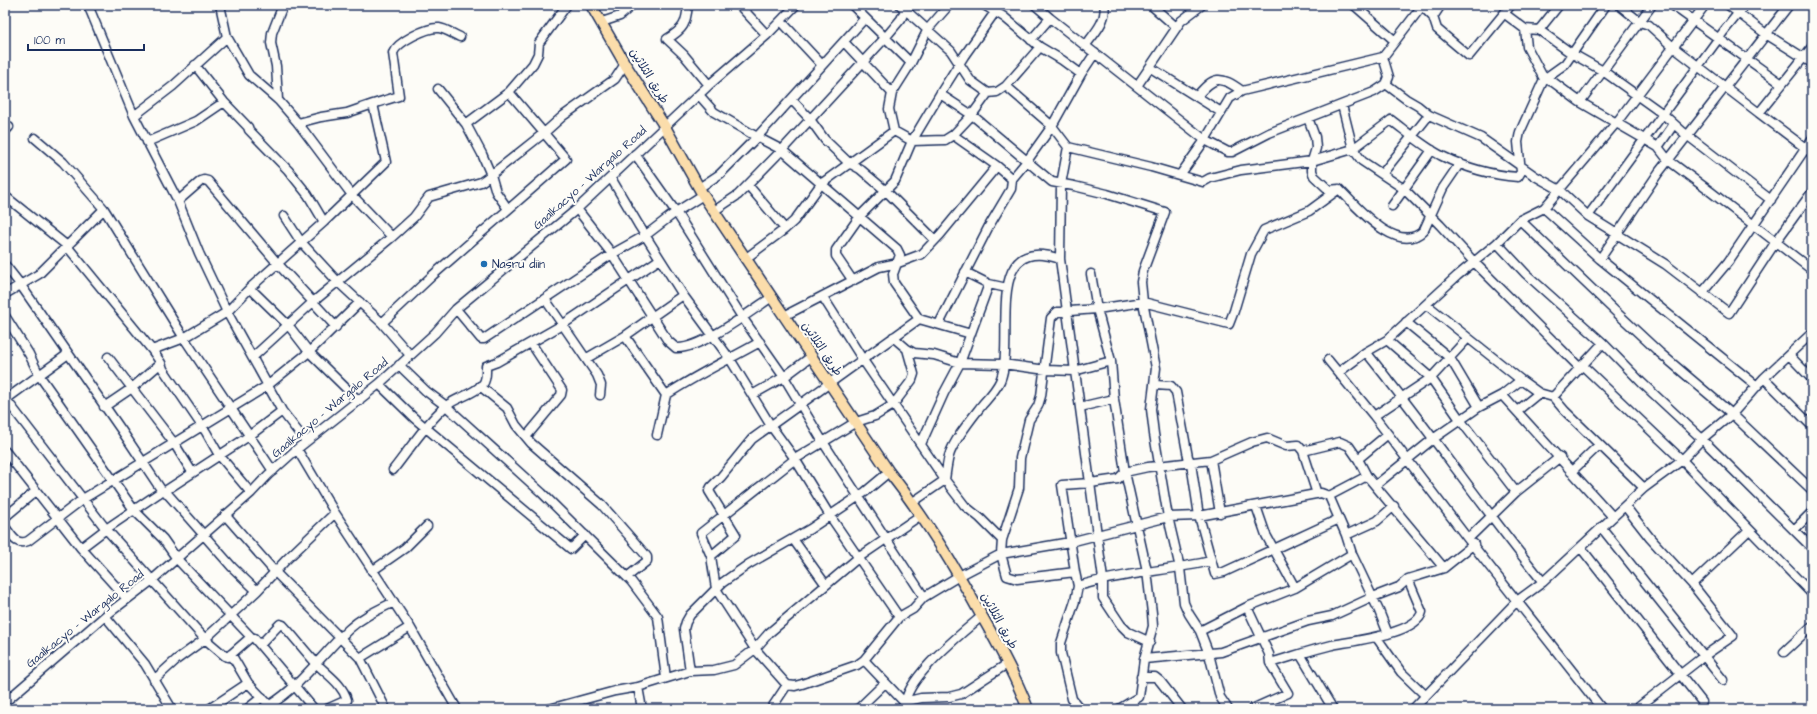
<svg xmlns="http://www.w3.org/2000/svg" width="1817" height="714" font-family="'Architects Daughter','Playpen Sans Arabic',sans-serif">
	<rect width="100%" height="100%" fill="#fdfcf7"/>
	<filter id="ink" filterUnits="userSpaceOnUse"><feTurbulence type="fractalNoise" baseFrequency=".025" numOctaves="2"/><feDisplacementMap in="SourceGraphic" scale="8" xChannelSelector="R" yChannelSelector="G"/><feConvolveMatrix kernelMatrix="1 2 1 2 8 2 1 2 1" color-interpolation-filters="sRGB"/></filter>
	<g filter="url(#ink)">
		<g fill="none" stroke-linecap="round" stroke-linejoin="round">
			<defs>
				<path id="minor" d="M88 5 134 116 178 201 199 253 227 312 282 411 306 442
					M220 5 227 37 249 75 278 100 298 123 352 195 392 237
					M688 5C686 24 684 29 667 39L684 55 709 85
					M739 5 767 35
					M852 5 911 63
					M900 5 951 51 970 80 988 93 997 92 1006 86 1040 47 1062 60 1081 74
					M984 5 1004 17 1040 47
					M1035 5 1050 18 1205 140 1228 152H1232L1269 133 1374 92 1386 84 1389 77 1383 57 1422 6
					M1151 5 1176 27
					M1354 5 1395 41
					M1421 5 1433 17 1437 29 1469 56 1511 5
					M1619 5 1640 22 1649 25 1673 47 1759 113 1812 47
					M1672 5 1782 84
					M1728 5 1766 34 1812 63
					M1505 14 1525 29 1539 30 1571 53 1603 71 1663 114 1683 132 1771 200
					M1433 17 1441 5
					M781 21 822 65
					M602 22 620 16 632 5
					M1525 29 1527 47 1544 79 1553 82 1580 102 1658 147 1668 160 1711 192 1812 270
					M1539 30 1559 5
					M1031 40 1050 18
					M844 42 892 93
					M1085 46C1093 35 1108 20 1104 5
					M195 65 224 102 248 127 249 130 288 170 308 195 324 222
					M1151 68 1221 112
					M1386 84 1406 99 1418 106 1429 115 1481 138 1535 176 1560 190 1588 216 1665 264 1729 313 1775 243 1812 192
					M1006 86 1052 126 1068 147 1151 167 1203 182 1210 178 1241 170 1312 161 1353 149 1391 120C1407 132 1424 147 1442 156 1466 168 1491 175 1518 177L1521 172 1518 142 1520 132 1544 79 1565 64 1606 5
					M1137 86 1181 21 1202 5
					M438 89 466 124 482 154 491 175 544 133 563 116 615 79 625 64
					M940 94 972 115 1052 182 1074 186 1107 194 1165 212 1143 271 1141 282 1143 302 1156 368 1151 409 1154 434 1168 517 1180 568 1184 603 1189 614 1200 631 1209 654 1220 697 1228 709
					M699 95 714 112 757 137 782 150 897 249 900 255 893 274 894 283 919 319 752 439 721 477 711 487 709 491 736 535 711 556
					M1197 96C1214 76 1220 75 1242 91L1383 57
					M278 100 276 66 271 43 272 33 283 5
					M792 100 809 118 825 140 849 163 860 169 886 191 935 240
					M1580 102 1652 5
					M1342 105 1353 149 1362 161 1404 189 1440 225 1474 262 1580 368
					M1759 113 1812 153
					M134 116 173 86 227 37
					M1308 118 1315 137 1316 148 1312 161V171L1314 176 1329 190 1339 189C1356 206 1398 257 1424 230L1443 188 1460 163
					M298 123 321 117 347 113 373 104
					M466 124 509 92 533 64 538 54 539 43 567 5
					M5 131 9 127
					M894 131 912 141 945 140 953 135 972 115 988 93
					M953 135 997 166 1012 179
					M35 138 63 162 104 209 184 338 273 471
					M147 142 196 121 224 102
					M1068 147 1061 184 1060 259 1090 483 1062 485 1075 572
					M1658 147 1674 124
					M635 154 676 212 742 317 784 377 823 442 924 597
					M1382 174 1429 115
					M1180 175 1205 140 1230 98 1242 91
					M611 178 638 224 683 295 730 359 771 426 795 459 830 516 899 617
					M748 185 785 229
					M699 188 720 174 757 137 865 18
					M5 196 66 245 152 350 184 338 227 312 250 288 324 222 386 162 373 104 399 96 393 53C397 42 427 27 439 28 446 29 453 34 460 37
					M178 201 201 181 204 180 208 181 278 264 336 327
					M1392 206 1432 150
					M1544 208 1600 259 1757 386
					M577 209 612 254 668 341 676 348C700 350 751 311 772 297
					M714 211 738 195 782 150 885 38 901 19 905 10 911 5
					M284 216 301 242 338 282 382 323 410 355
					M1588 216 1724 31 1745 5
					M1520 220 1616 312 1660 353 1732 414 1812 490
					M1497 243 1526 274 1603 343 1642 383 1702 439 1812 548
					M745 259 785 229 794 221 821 184 894 131 889 109 892 93 911 63 928 29 949 5
					M1600 259 1659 172 1789 5
					M5 265 20 284 122 431 162 491H165L232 567 257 591
					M965 272 989 284 1007 288
					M1091 274 1097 309 1111 361 1114 399 1125 472 1147 571 1152 613 1153 626 1144 659 1139 697 1119 709
					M853 281 836 256V250L860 216 895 181 912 141 940 94 964 56 1000 5
					M250 288 289 326 309 352 359 401
					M1702 293 1728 262 1812 139
					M5 294 39 274 104 209
					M823 297 863 360 945 480 965 506 980 518 1002 540
					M545 299 597 375 601 385 600 395
					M1427 305 1521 380 1539 393 1553 397 1565 411 1644 488
					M456 309 481 339H484L612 254 646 235 676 212 703 195
					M5 316 29 354 39 375 134 510 163 539 177 559 251 637 254 638 314 709
					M784 316 879 267 898 263 922 254 940 235 997 166
					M919 319 971 334
					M1406 322 1450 358 1479 407
					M382 323 433 275 566 159 509 92
					M939 324 989 226 1011 189 1012 179 1027 161 1052 126 1081 74 1095 53
					M625 336 666 395
					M1387 340 1431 378 1461 421 1516 492
					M907 349 914 353 934 355 960 363 1003 364 1046 370 1074 371 1111 361
					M1366 352C1427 427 1482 507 1543 582
					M1789 355 1812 379
					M108 357 174 443 192 472
					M253 357 313 302 392 237 414 217 429 197 481 182 491 175 496 192 508 209
					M587 358 625 336 683 295
					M1328 360 1374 416 1468 539 1602 709
					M161 363 163 369 206 432 219 455 251 493
					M399 365 426 391 446 406 542 493 631 581 658 617 666 678
					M1582 365 1682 460 1812 594
					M1339 372 1366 352 1387 340 1457 276 1497 243 1520 220 1544 208 1617 122 1705 5
					M1764 378 1812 426
					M379 384 414 418 571 549 585 535
					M1155 385 1171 386 1176 392 1188 457 1191 463 1199 516 1215 574 1224 572 1339 519
					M480 386 507 408 516 425 531 443 602 505 644 553 647 557V561L627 577
					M752 395 784 377 812 356
					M1502 395 1613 517
					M1553 397 1603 343
					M5 398 106 529 81 548
					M5 400 68 354
					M104 407 132 388 161 363 152 350
					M1080 407 1114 399
					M1517 411 1539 393
					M1374 416 1431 378 1468 338
					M657 435 666 395C696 375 728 360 760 342
					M526 437 561 395 562 390 531 343
					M921 444 944 393 960 363 989 284
					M297 449 335 513 410 627 457 709
					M5 451 81 548 127 599
					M1303 451 1317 494
					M1358 459 1367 476 1444 568
					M1211 460 1220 513
					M393 470C409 450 426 423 446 406 457 397 473 395 483 384 487 379 486 372 486 366L497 362 562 325 660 259
					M1571 472 1599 445
					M1376 485 1433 439 1479 407 1502 395 1521 380
					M162 491 106 529 205 639 225 656 228 657 251 637
					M165 491 249 436 282 411
					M1329 496 1367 476
					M913 502 945 480C946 472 947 464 949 456 953 441 972 418 982 405 988 398 996 390 1000 381 1017 343 980 232 1060 259
					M1256 506 1266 535 1295 588
					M1625 506 1650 538 1692 584 1733 636 1704 656 1636 709
					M225 515 275 572 360 658 386 709
					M5 517 36 491
					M5 527C12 536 16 546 28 541L83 499 267 386 309 352 360 302
					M1601 527 1723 680
					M1794 530 1812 512
					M1346 535 1377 521 1394 506
					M793 539 826 585
					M1468 539 1516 492 1560 457
					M1581 548 1702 702
					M1211 561C1167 571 1122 573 1078 586L1075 572 1017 579 1007 576 1001 554 1002 540 1019 488 1020 458 1029 420 1038 406 1041 396 1051 318 1057 312 1097 309 1143 302 1229 324 1234 311 1251 254 1264 230 1309 211 1339 189
					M372 571 405 548 427 526
					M1692 584 1749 530
					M1078 586 1075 601 1061 643V653L1072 699 1080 709
					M1247 607 1269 654 1270 663 1288 693 1252 709
					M105 616 145 664 172 709
					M1200 631 1247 607 1295 588 1352 554
					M1377 638 1401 672 1425 695
					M1150 642 1128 632 1121 625 1103 598V579L1090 483 1118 479 1125 472 1148 467 1211 460 1252 442 1267 438 1286 446 1298 445 1303 451 1340 442 1349 446 1358 459 1388 434
					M260 645 280 624 283 625C294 637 304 650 315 662 327 675 342 683 347 700L327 709
					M1784 652 1812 626
					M231 654 248 683 273 709
					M1300 654 1333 709
					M360 658 410 627
					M1144 659 1221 652 1308 621 1332 616 1373 597 1399 587 1408 579 1444 568 1474 544
					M864 660 904 702 921 698 949 697 961 694 1007 664
					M1270 663C1291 657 1311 650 1332 645 1352 641 1417 634 1422 612L1408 579
					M690 671 684 629 686 622 690 615 722 583 749 564 810 529 865 492 889 472
					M1141 677H1155L1160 681 1182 709
					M154 680 176 660 205 639 257 591 286 560 335 513
					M787 685 755 649 716 589 711 556 701 533 795 459 856 422 875 416 893 405 912 380 914 374 907 349 893 337
					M638 687 642 709
					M5 702 105 616 151 581 251 493 268 475 297 449 379 384 435 333 456 309 577 209 709 85 767 35 796 5
					M270 705C302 685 322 654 349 629 362 617 378 610 394 602
					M209 709 248 683
					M247 709 262 697
					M549 709 615 691 638 687 690 671 714 670 734 665 755 649 769 633 858 558 921 515
					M771 709 787 685 795 686 802 684 857 665 864 660 899 617 913 609 924 597 959 576 1001 554 1070 542 1168 517 1199 516 1321 493 1329 496 1346 535 1352 554 1379 611 1388 634
					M858 709 885 683
					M905 709C901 681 962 633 982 616
					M1413 709 1517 601 1543 582 1644 488 1682 460 1702 439 1732 414 1764 378 1812 333"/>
				<path id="major" d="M591 5 625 64 665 127 703 195 889 472C924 516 953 564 980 613 998 644 1015 675 1028 709"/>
			</defs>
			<!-- minor casing -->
			<use href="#minor" stroke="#1b2f5e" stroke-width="11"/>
			<!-- major casing -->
			<use href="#major" stroke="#1b2f5e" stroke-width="13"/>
			<!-- minor -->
			<use href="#minor" stroke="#fdfcf7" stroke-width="8"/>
			<!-- major -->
			<use href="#major" stroke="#fbddab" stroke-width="10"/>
		</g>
	</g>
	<!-- markers -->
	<circle fill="#1f6fb2" stroke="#fdfcf7" stroke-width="1.5" cx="484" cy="264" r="4"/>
	<g text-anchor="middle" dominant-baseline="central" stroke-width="4" stroke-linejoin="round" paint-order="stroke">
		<!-- street labels -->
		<g font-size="12" fill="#1b2f5e" stroke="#fdfcf7">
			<text transform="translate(649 76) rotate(58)">طريق الثلاثين</text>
			<text transform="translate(590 178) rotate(-42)">Gaalkacyo - Wargalo Road</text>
			<text transform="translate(822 349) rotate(56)">طريق الثلاثين</text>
			<text transform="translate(330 408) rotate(-40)">Gaalkacyo - Wargalo Road</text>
			<text transform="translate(85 619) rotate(-39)">Gaalkacyo - Wargalo Road</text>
			<text transform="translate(999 621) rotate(61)">طريق الثلاثين</text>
		</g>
		<!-- poi labels -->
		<g font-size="12" fill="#1b2f5e" stroke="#fdfcf7" text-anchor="start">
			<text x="492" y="264">Nasru diin</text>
		</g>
	</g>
	<!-- margin -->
	<rect width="1817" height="714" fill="none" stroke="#fdfcf7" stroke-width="20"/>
	<rect x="10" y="10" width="1797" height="694" fill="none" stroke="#1b2f5e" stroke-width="1.5" filter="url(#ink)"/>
	<!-- scale -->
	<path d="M28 44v6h116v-6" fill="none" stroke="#1b2f5e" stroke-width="2"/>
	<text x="34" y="44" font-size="12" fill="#1b2f5e" stroke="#fdfcf7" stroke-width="3" paint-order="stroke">100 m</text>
</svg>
